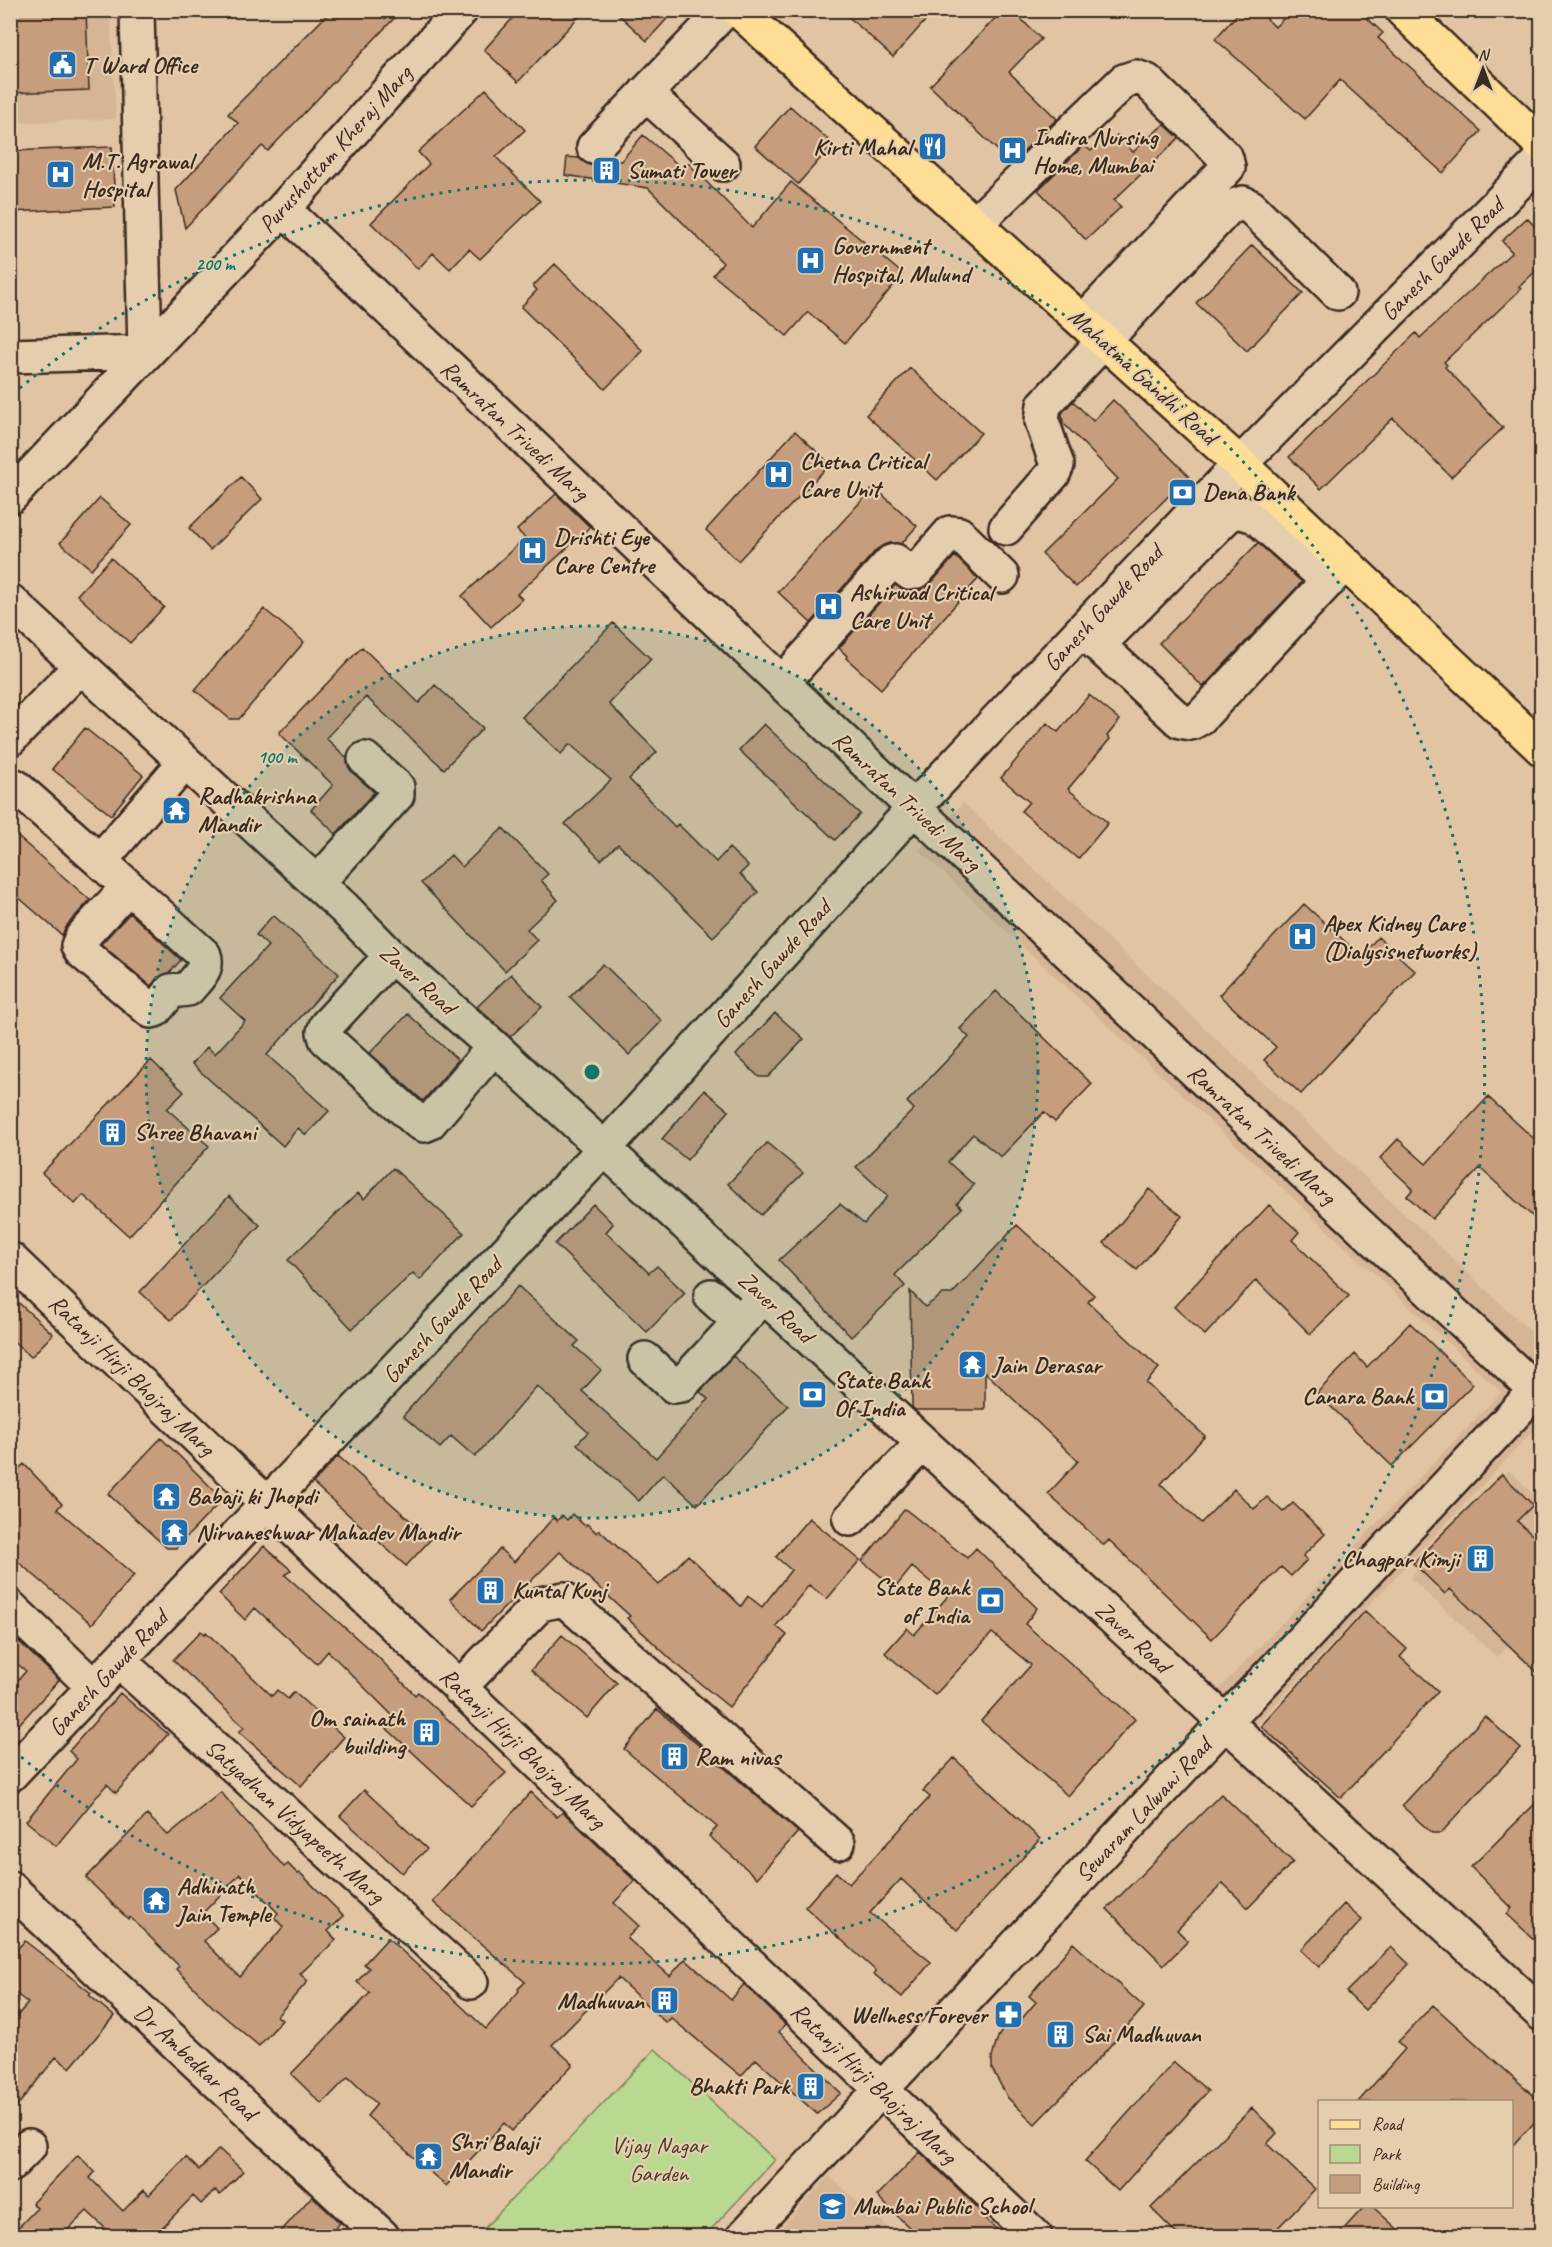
<svg xmlns="http://www.w3.org/2000/svg" width="1552" height="2247" font-family="Caveat,sans-serif">
	<rect width="100%" height="100%" fill="#e1c4a3"/>
	<filter id="ink" filterUnits="userSpaceOnUse"><feTurbulence type="fractalNoise" baseFrequency=".0167" numOctaves="2"/><feDisplacementMap in="SourceGraphic" scale="12" xChannelSelector="R" yChannelSelector="G"/><feConvolveMatrix kernelMatrix="1 2 1 2 8 2 1 2 1" color-interpolation-filters="sRGB"/></filter>
	<g filter="url(#ink)">
		<!-- built -->
		<path fill="#d6b596" d="M10 11H110L116 119 11 123Z
			M963 803 1541 1341V1429L1538 1426 1244 1737 1207 1702 1501 1392 919 850Z
			M1509 1470 1541 1502V1614L1497 1657 1410 1578Z
			M829 2176 898 2236H774Z"/>
		<!-- green -->
		<path fill="#b9d890" stroke="#7a8157" stroke-width="1.5" d="M655 2049 775 2160 705 2236H477Z"/>
		<!-- building -->
		<path fill="#c69d7d" stroke="#3b2a1e" stroke-width="1.5" fill-rule="evenodd" d="M10 10H86L89 90 10 93Z
			M332 10H402L268 151 262 146 185 228 176 190 238 123 228 114Z
			M520 10H585L518 82 484 50Z
			M614 10H675L647 41Z
			M841 10H935L893 57Z
			M1003 10H1012L1041 39 1009 72 1057 119 1011 163 930 86Z
			M1241 10H1258L1275 27 1292 10H1358L1383 33 1378 38 1481 131 1443 173 1340 80 1305 119 1215 39Z
			M486 89 525 130 496 157 540 201 480 259 469 249 450 269 433 253 418 269 371 223 429 164 418 152Z
			M790 106 833 144 798 184 755 146Z
			M1164 124 1179 138 1114 200 1121 207 1086 240 1038 190 1084 145 1091 151 1099 143 1104 147 1117 135 1133 152Z
			M643 135 683 169 688 163 752 228 791 182 903 274 845 343 808 312 787 336 713 275 723 263 648 188 565 175 567 157 579 158 590 165H600L607 160 621 161Z
			M112 147 115 207 10 212V151Z
			M1527 218 1542 234V265L1519 287 1521 289 1444 362 1447 365 1445 367 1503 428 1451 477 1393 418 1321 489 1289 457 1416 333 1420 338 1512 252 1502 241Z
			M1252 245 1303 293 1247 351 1196 303Z
			M555 264 643 351 605 389 521 307 537 290 533 286Z
			M910 368 981 433 937 480 866 415Z
			M1113 400 1189 476 1076 587 1042 554 1118 479 1063 423 1062 413 1073 401 1093 421Z
			M795 431 830 464 738 561 706 530Z
			M241 477 262 499 210 550 189 528Z
			M874 487 917 526 901 544 890 543 877 549 811 623 778 592Z
			M556 494 590 527 517 594 522 599 491 627 462 596 525 538 517 530Z
			M100 498 131 525 91 569 60 543Z
			M1258 543 1302 582 1203 687 1159 643Z
			M955 556 978 579 881 689 846 658 847 656 839 648 895 585 907 591 925 590Z
			M111 558 164 607 130 643 77 595Z
			M264 609 304 642 239 719H230L195 690Z
			M613 623 651 659 609 704 657 752 629 779 675 827 678 824 716 862 729 848 748 866 740 874 758 892 713 937 618 844 601 860 565 824 611 780 570 744 561 754 522 717Z
			M362 647 419 703 435 685 483 728 444 769 366 697 326 738 347 758 353 773 374 792 336 834 311 810 333 785 279 733Z
			M1089 695 1120 720 1107 736 1110 739 1068 789 1108 823 1078 859 1021 811 1029 802 1001 778 1047 723 1058 732Z
			M764 724 860 814 835 840 739 750Z
			M85 728 143 775 111 815 52 769Z
			M503 828 548 874 541 880 558 900 527 929 537 940 505 971 421 883 451 855 462 867Z
			M10 830 90 900 68 924 62 935 10 890Z
			M1304 904 1361 956 1378 937 1415 971 1301 1094 1264 1060 1276 1047 1219 995Z
			M130 913 181 960 170 972 157 978 151 986 101 944Z
			M273 915 339 974 267 1055 329 1111 306 1135 298 1128 283 1146 192 1064 207 1047 215 1054 245 1021 220 998 268 946 256 935Z
			M603 964 662 1021 629 1055 570 997Z
			M511 974 542 1007 510 1037 477 1007Z
			M996 991 1092 1084 1055 1122 1044 1112 1001 1157 973 1134 948 1162 974 1185 957 1203 962 1208 895 1275 905 1286 851 1337 779 1260 840 1204 864 1224 888 1196 856 1167 914 1109 907 1102 969 1037 960 1029Z
			M775 1013 804 1039 768 1077H759L736 1055Z
			M408 1014 458 1060 423 1101 370 1053Z
			M151 1060 184 1092 167 1109 209 1146 129 1236 83 1195 75 1204 42 1173Z
			M704 1090 729 1111 687 1160 662 1139Z
			M1488 1097 1542 1146V1225L1480 1168 1432 1219 1407 1196 1413 1189 1380 1158 1398 1139 1426 1164Z
			M767 1143 803 1173 761 1215 728 1184Z
			M393 1168 464 1233 420 1280 413 1273 352 1329 288 1260 358 1193 364 1199Z
			M1149 1189 1182 1216 1137 1270 1104 1243Z
			M229 1196 260 1225 171 1320 140 1292Z
			M593 1204 613 1224 606 1232 649 1273 657 1266 685 1293 647 1332 555 1244Z
			M1269 1205 1299 1232 1292 1240 1349 1296 1310 1334 1256 1280 1205 1335 1174 1307Z
			M1017 1225 1094 1295 1088 1302 1159 1368 1146 1383 1205 1436 1161 1484 1201 1523 1234 1489 1254 1509 1267 1497 1283 1512 1293 1503 1325 1534 1303 1556 1307 1560 1291 1576 1281 1567 1212 1639 1109 1540 1104 1545 1048 1494 1078 1461 985 1372V1410H915L912 1407 910 1291 925 1307 943 1294H952Z
			M518 1286 579 1341 574 1346 601 1370 582 1391 656 1458 706 1402 708 1399 700 1392 733 1356 788 1406 697 1505 663 1474 639 1501 577 1444 588 1432 537 1386 475 1457 451 1436 440 1448 403 1416Z
			M10 1295 53 1334 31 1357 10 1338Z
			M1410 1323 1473 1384 1392 1466 1317 1393 1355 1354 1367 1367Z
			M161 1438 223 1499 176 1548H167L108 1494Z
			M338 1456 431 1539 406 1566 313 1483Z
			M24 1464 62 1504 57 1509 134 1575 92 1624 10 1555V1477Z
			M1502 1474 1533 1505 1517 1521 1542 1544V1677L1450 1589 1445 1594 1413 1563Z
			M905 1509 967 1558 976 1548 1037 1608 1025 1624 1135 1719 1068 1796 981 1721 1031 1665 992 1633 935 1695 885 1653 907 1628 914 1635 948 1596 912 1567 895 1588 862 1561Z
			M572 1514 585 1526 587 1524 597 1533 599 1530 659 1585 688 1555 741 1606 748 1596 762 1607 791 1570 776 1557 809 1518 860 1560 827 1599 809 1585 776 1626 787 1635 729 1707 674 1662 627 1618 630 1616 560 1552 481 1631 450 1599 500 1549 514 1562 554 1517 557 1521 562 1515 567 1520Z
			M264 1546 291 1570 285 1575 377 1656 415 1695 418 1692 506 1773 471 1806 385 1727 394 1717 328 1651 317 1664 255 1608 245 1620 219 1594Z
			M1365 1611 1407 1649 1400 1657 1438 1691 1341 1798 1261 1726Z
			M201 1631 205 1634 206 1632 272 1696 277 1690 288 1699 294 1692 344 1737 301 1786 239 1732 244 1727 173 1660Z
			M10 1633 59 1680 10 1734V1689L26 1671 10 1658Z
			M562 1635 617 1683 587 1718 531 1670Z
			M120 1693 168 1734 116 1793 107 1784 56 1846 26 1821 77 1759 69 1751Z
			M657 1709 798 1832 757 1878 709 1836 717 1827 624 1749Z
			M1485 1716 1520 1748 1441 1833H1432L1402 1806Z
			M954 1758 1040 1839 957 1930 901 1879 870 1913 931 1962 902 1997 874 1974 876 1971 805 1907 836 1872 849 1884 930 1797 923 1791Z
			M364 1790 427 1849 402 1873 340 1816Z
			M221 1792 284 1867 288 1864 298 1874 300 1873 344 1916 328 1931 336 1940 300 1974 308 1981 277 2016 282 2020 259 2046 213 2007 176 1969 179 1966 130 1917 128 1919 86 1878 147 1815 168 1835ZM240 1874 278 1913 274 1917 283 1927 240 1977 204 1941 217 1928 203 1913Z
			M531 1792 557 1817 563 1812 635 1881 614 1903 639 1926 627 1938 670 1976 685 1959 731 2000 744 1984 785 2024 779 2032 841 2093 817 2114 756 2059 741 2076 671 2018 666 2023 618 1978 552 2045 573 2064 512 2131 504 2123 446 2186 367 2116 377 2104 348 2077 322 2104 291 2074 370 1993 357 1982 369 1968 364 1964 388 1938 486 2029 519 1991 518 1989 525 1982 433 1902Z
			M1221 1794 1293 1862 1248 1908 1223 1883 1177 1930 1188 1941 1164 1965 1107 1909Z
			M1542 1797V1947L1507 1914 1512 1908 1471 1867Z
			M1344 1904 1362 1920 1319 1967 1301 1950Z
			M25 1941 91 1993 89 1995 114 2016 70 2068 56 2057 10 2115V2024L28 2003 10 1989V1956Z
			M1073 1943 1144 2007 1102 2055 1035 2124 1008 2098 992 2069V2057L998 2037 1007 2022 1014 2028 1036 2002 1029 1996Z
			M1391 1947 1409 1964 1365 2010 1346 1992Z
			M1433 2005 1542 2103V2114L1512 2147V2102H1358L1405 2049 1398 2042Z
			M1174 2062 1208 2091 1118 2191 1085 2161Z
			M1252 2108 1277 2133 1267 2144 1315 2189 1270 2236H1179L1151 2208Z
			M219 2149 243 2171 220 2195 215 2190 201 2204 193 2196 154 2236H98L106 2229 87 2211 61 2236H10L37 2208 32 2203 78 2155 95 2172 90 2178 123 2211 144 2190 149 2195 186 2157 199 2170Z
			M920 2152 982 2212 980 2214 1004 2236H918L877 2196Z
			M312 2196 340 2223 328 2236H277Z
			M1365 2206H1372L1405 2236H1337Z"/>
		<g fill="none" stroke-linecap="round" stroke-linejoin="round">
			<defs>
				<path id="minor" d="M645 93 723 164
					M594 147 725 10
					M283 209 914 808 1542 1396
					M976 223 1124 81 1136 77 1147 81 1226 158 1228 167 1084 321
					M10 356 145 352 137 10
					M10 497 283 209 461 10
					M1006 528 1053 474 1057 465 1042 421 1044 405 1228 208 1243 203 1251 207 1338 293
					M10 601 344 908 391 956 494 1047 1542 2014
					M1082 630 1180 721 1191 723 1200 718 1345 563
					M1098 645 1230 513 1238 511 1255 516 1329 581
					M782 683 891 562 895 561 910 573 917 571 950 533 959 534 1002 576
					M10 739 81 666
					M15 786 100 861 185 762
					M100 861 204 955C209 969 197 978 188 989L171 991 155 1010 151 1011 81 951 78 946 82 937 128 887
					M317 883 397 795V787L365 759
					M391 956 326 1026 324 1032 326 1039 418 1122 424 1125 429 1123 494 1047
					M10 1259 1035 2236
					M711 1296 740 1322
					M645 1359 674 1386 681 1385 764 1296
					M850 1519 923 1443
					M10 1607 94 1687
					M119 1661 471 1982
					M459 1688 540 1604 564 1599 838 1843
					M10 1775 604 1149 914 808 1082 630 1240 464 1542 159
					M10 1888 382 2236
					M10 2165 29 2146
					M744 2236 1542 1384"/>
				<path id="major" d="M738 10 1240 464 1542 749
					M1402 10 1542 145"/>
			</defs>
			<!-- minor casing -->
			<use href="#minor" stroke="#3b2a1e" stroke-width="38"/>
			<!-- major casing -->
			<use href="#major" stroke="#3b2a1e" stroke-width="38"/>
			<!-- minor -->
			<use href="#minor" stroke="#e5ceae" stroke-width="33"/>
			<!-- major -->
			<use href="#major" stroke="#fedd96" stroke-width="33"/>
		</g>
	</g>
	<!-- distance rings -->
	<circle cx="592" cy="1072" r="446" fill="#0f766e" fill-opacity=".12"/>
	<g fill="none" stroke="#0f766e" stroke-width="3" stroke-dasharray="3 6">
		<circle cx="592" cy="1072" r="446"/>
		<path d="M13 394A892 892 0 1 1 13 1750"/>
	</g>
	<!-- icons -->
	<defs>
		<symbol id="civic-square" viewBox="-11 -11 22 22"><rect x="-9" y="-9" width="18" height="18" rx="4" fill="#1f6fb2" stroke="#e5ceae"/><path d="M-.6-6.5H3V-4.5H.6V-3L4-1V1h2V6H-6V1h2V-1L-.6-3ZM-1.2 2.5V6h2.4V2.5Z" fill="#fff"/></symbol>
		<symbol id="restaurant-square" viewBox="-11 -11 22 22"><rect x="-9" y="-9" width="18" height="18" rx="4" fill="#1f6fb2" stroke="#e5ceae"/><path d="M-5-6h1v4h1v-4h1v4h1v-4h1v5L-1.5 .5V6h-2V.5L-5-1ZM5-6V6H3V1.5H1.5Q1.5-4 5-6Z" fill="#fff"/></symbol>
		<symbol id="hospital-square" viewBox="-11 -11 22 22"><rect x="-9" y="-9" width="18" height="18" rx="4" fill="#1f6fb2" stroke="#e5ceae"/><path d="M-5-5h3v3.5h4V-5h3V5h-3V1.5h-4V5h-3Z" fill="#fff"/></symbol>
		<symbol id="building-square" viewBox="-11 -11 22 22"><rect x="-9" y="-9" width="18" height="18" rx="4" fill="#1f6fb2" stroke="#e5ceae"/><path d="M-4-6H4V6H1V3H-1V6H-4ZM-2.5-4.3h1.7v1.8h-1.7ZM.8-4.3h1.7v1.8H.8ZM-2.5-1h1.7V.8h-1.7ZM.8-1h1.7V.8H.8Z" fill="#fff"/></symbol>
		<symbol id="bank-square" viewBox="-11 -11 22 22"><rect x="-9" y="-9" width="18" height="18" rx="4" fill="#1f6fb2" stroke="#e5ceae"/><path d="M-6-4H6V4H-6ZM0-2.3a2.3 2.3 0 1 0 0 4.6a2.3 2.3 0 1 0 0-4.6Z" fill="#fff"/></symbol>
		<symbol id="temple-square" viewBox="-11 -11 22 22"><rect x="-9" y="-9" width="18" height="18" rx="4" fill="#1f6fb2" stroke="#e5ceae"/><path d="M0-6L5-2H3V0L6.5 2.5H4V6H1.5V3h-3V6H-4V2.5H-6.5L-3 0V-2H-5Z" fill="#fff"/></symbol>
		<symbol id="pharmacy-square" viewBox="-11 -11 22 22"><rect x="-9" y="-9" width="18" height="18" rx="4" fill="#1f6fb2" stroke="#e5ceae"/><path d="M-2-6h4v4h4v4h-4v4h-4v-4h-4v-4h4Z" fill="#fff"/></symbol>
		<symbol id="school-square" viewBox="-11 -11 22 22"><rect x="-9" y="-9" width="18" height="18" rx="4" fill="#1f6fb2" stroke="#e5ceae"/><path d="M0-5L7-2L0 1L-7-2ZM-4 1L0 2.5L4 1V4Q0 6-4 4Z" fill="#fff"/></symbol>
	</defs>
	<g fill-rule="evenodd">
		<use href="#civic-square" x="46" y="48" width="33" height="33"/>
		<use href="#restaurant-square" x="916" y="130" width="33" height="33"/>
		<use href="#hospital-square" x="996" y="134" width="33" height="33"/>
		<use href="#building-square" x="590" y="154" width="33" height="33"/>
		<use href="#hospital-square" x="44" y="158" width="33" height="33"/>
		<use href="#hospital-square" x="794" y="244" width="33" height="33"/>
		<use href="#hospital-square" x="762" y="458" width="33" height="33"/>
		<use href="#bank-square" x="1166" y="476" width="33" height="33"/>
		<use href="#hospital-square" x="516" y="534" width="33" height="33"/>
		<use href="#hospital-square" x="812" y="590" width="33" height="33"/>
		<use href="#temple-square" x="160" y="794" width="33" height="33"/>
		<use href="#hospital-square" x="1286" y="920" width="33" height="33"/>
		<use href="#building-square" x="96" y="1116" width="33" height="33"/>
		<use href="#temple-square" x="956" y="1348" width="33" height="33"/>
		<use href="#bank-square" x="796" y="1378" width="33" height="33"/>
		<use href="#bank-square" x="1418" y="1380" width="33" height="33"/>
		<use href="#temple-square" x="150" y="1480" width="33" height="33"/>
		<use href="#temple-square" x="158" y="1516" width="33" height="33"/>
		<use href="#building-square" x="1464" y="1542" width="33" height="33"/>
		<use href="#building-square" x="474" y="1574" width="33" height="33"/>
		<use href="#bank-square" x="974" y="1584" width="33" height="33"/>
		<use href="#building-square" x="410" y="1716" width="33" height="33"/>
		<use href="#building-square" x="658" y="1740" width="33" height="33"/>
		<use href="#temple-square" x="140" y="1884" width="33" height="33"/>
		<use href="#building-square" x="648" y="1984" width="33" height="33"/>
		<use href="#pharmacy-square" x="992" y="1998" width="33" height="33"/>
		<use href="#building-square" x="1044" y="2018" width="33" height="33"/>
		<use href="#building-square" x="794" y="2070" width="33" height="33"/>
		<use href="#temple-square" x="412" y="2140" width="33" height="33"/>
		<use href="#school-square" x="816" y="2190" width="33" height="33"/>
	</g>
	<g text-anchor="middle" dominant-baseline="central" stroke-width="4.5" stroke-linejoin="round" paint-order="stroke">
		<!-- poi labels -->
		<g font-size="24" font-weight="bold" fill="#3b2a1e" stroke="#e5ceae" text-anchor="start">
			<text x="83" y="65">T Ward Office</text>
			<text x="1033" y="137">Indira Nursing<tspan x="1033" dy="28">Home, Mumbai</tspan></text>
			<text x="911" y="147" text-anchor="end">Kirti Mahal</text>
			<text x="82" y="161">M.T. Agrawal<tspan x="82" dy="28">Hospital</tspan></text>
			<text x="627" y="170">Sumati Tower</text>
			<text x="832" y="246">Government<tspan x="832" dy="28">Hospital, Mulund</tspan></text>
			<text x="800" y="461">Chetna Critical<tspan x="800" dy="28">Care Unit</tspan></text>
			<text x="1203" y="492">Dena Bank</text>
			<text x="554" y="537">Drishti Eye<tspan x="554" dy="28">Care Centre</tspan></text>
			<text x="850" y="592">Ashirwad Critical<tspan x="850" dy="28">Care Unit</tspan></text>
			<text x="198" y="796">Radhakrishna<tspan x="198" dy="28">Mandir</tspan></text>
			<text x="1323" y="923">Apex Kidney Care<tspan x="1323" dy="28">(Dialysisnetworks)</tspan></text>
			<text x="134" y="1132">Shree Bhavani</text>
			<text x="993" y="1365">Jain Derasar</text>
			<text x="834" y="1380">State Bank<tspan x="834" dy="28">Of India</tspan></text>
			<text x="1413" y="1396" text-anchor="end">Canara Bank</text>
			<text x="187" y="1496">Babaji ki Jhopdi</text>
			<text x="196" y="1532">Nirvaneshwar Mahadev Mandir</text>
			<text x="1459" y="1559" text-anchor="end">Chagpar Kimji</text>
			<text x="969" y="1587" text-anchor="end">State Bank<tspan x="969" dy="28">of India</tspan></text>
			<text x="512" y="1590">Kuntal Kunj</text>
			<text x="405" y="1718" text-anchor="end">Om sainath<tspan x="405" dy="28">building</tspan></text>
			<text x="695" y="1757">Ram nivas</text>
			<text x="177" y="1886">Adhinath<tspan x="177" dy="28">Jain Temple</tspan></text>
			<text x="644" y="2001" text-anchor="end">Madhuvan</text>
			<text x="987" y="2015" text-anchor="end">Wellness Forever</text>
			<text x="1082" y="2034">Sai Madhuvan</text>
			<text x="789" y="2086" text-anchor="end">Bhakti Park</text>
			<text x="449" y="2142">Shri Balaji<tspan x="449" dy="28">Mandir</tspan></text>
			<text x="853" y="2206">Mumbai Public School</text>
		</g>
		<!-- street labels -->
		<g font-size="24" fill="#3b2a1e" stroke="#e5ceae">
			<text transform="translate(335 149) rotate(-48)">Purushottam Kheraj Marg</text>
			<text transform="translate(1442 259) rotate(-45)">Ganesh Gawde Road</text>
			<text transform="translate(1143 376) rotate(42)">Mahatma Gandhi Road</text>
			<text transform="translate(515 430) rotate(43)">Ramratan Trivedi Marg</text>
			<text transform="translate(1103 608) rotate(-47)">Ganesh Gawde Road</text>
			<text transform="translate(907 801) rotate(43)">Ramratan Trivedi Marg</text>
			<text transform="translate(772 964) rotate(-48)">Ganesh Gawde Road</text>
			<text transform="translate(418 979) rotate(42)">Zaver Road</text>
			<text transform="translate(1262 1134) rotate(43)">Ramratan Trivedi Marg</text>
			<text transform="translate(776 1307) rotate(43)">Zaver Road</text>
			<text transform="translate(442 1320) rotate(-47)">Ganesh Gawde Road</text>
			<text transform="translate(132 1375) rotate(44)">Ratanji Hirji Bhojraj Marg</text>
			<text transform="translate(1133 1637) rotate(43)">Zaver Road</text>
			<text transform="translate(108 1673) rotate(-47)">Ganesh Gawde Road</text>
			<text transform="translate(523 1748) rotate(44)">Ratanji Hirji Bhojraj Marg</text>
			<text transform="translate(1143 1810) rotate(-47)">Sewaram Lalwani Road</text>
			<text transform="translate(295 1821) rotate(42)">Satyadhan Vidyapeeth Marg</text>
			<text transform="translate(196 2062) rotate(43)">Dr Ambedkar Road</text>
			<text transform="translate(874 2083) rotate(44)">Ratanji Hirji Bhojraj Marg</text>
		</g>
		<!-- park labels -->
		<g font-size="24" fill="#483b29" stroke="#e5ceae">
			<text x="659" y="2145">Vijay Nagar<tspan x="659" dy="28">Garden</tspan></text>
		</g>
	</g>
	<circle cx="592" cy="1072" r="9" fill="#0f766e" stroke="#e5ceae" stroke-width="3"/>
	<g font-size="18" text-anchor="middle" font-weight="bold" fill="#0f766e" stroke="#e5ceae" stroke-width="4.5" stroke-linejoin="round" paint-order="stroke">
		<text x="215" y="270">200 m</text>
		<text x="277" y="763">100 m</text>
	</g>
	<!-- margin -->
	<rect width="1552" height="2247" fill="none" stroke="#e5ceae" stroke-width="36"/>
	<rect x="18" y="18" width="1516" height="2211" fill="none" stroke="#3b2a1e" stroke-width="2" filter="url(#ink)"/>
	<!-- legend -->
	<rect x="1318" y="2100" width="195" height="108" fill="#e5ceae" stroke="#a18c74" stroke-width="1.5"/>
	<rect x="1330" y="2120" width="30" height="9" fill="#fedd96" stroke="#a18c74" stroke-width="1.5"/>
	<text x="1372" y="2130" font-size="18" fill="#3b2a1e">Road</text>
	<rect x="1330" y="2145" width="30" height="18" fill="#b9d890" stroke="#a18c74" stroke-width="1.5"/>
	<text x="1372" y="2160" font-size="18" fill="#3b2a1e">Park</text>
	<rect x="1330" y="2175" width="30" height="18" fill="#c69d7d" stroke="#a18c74" stroke-width="1.5"/>
	<text x="1372" y="2190" font-size="18" fill="#3b2a1e">Building</text>
	<!-- north arrow -->
	<g transform="translate(1483 69)" stroke="#e5ceae" stroke-width="4.5" paint-order="stroke">
	<path d="M0-4.5L10 22L0 15L-10 22Z" fill="#3b2a1e"/>
	<text y="-9" font-size="16" font-weight="bold" text-anchor="middle" fill="#3b2a1e">N</text>
	</g>
</svg>
